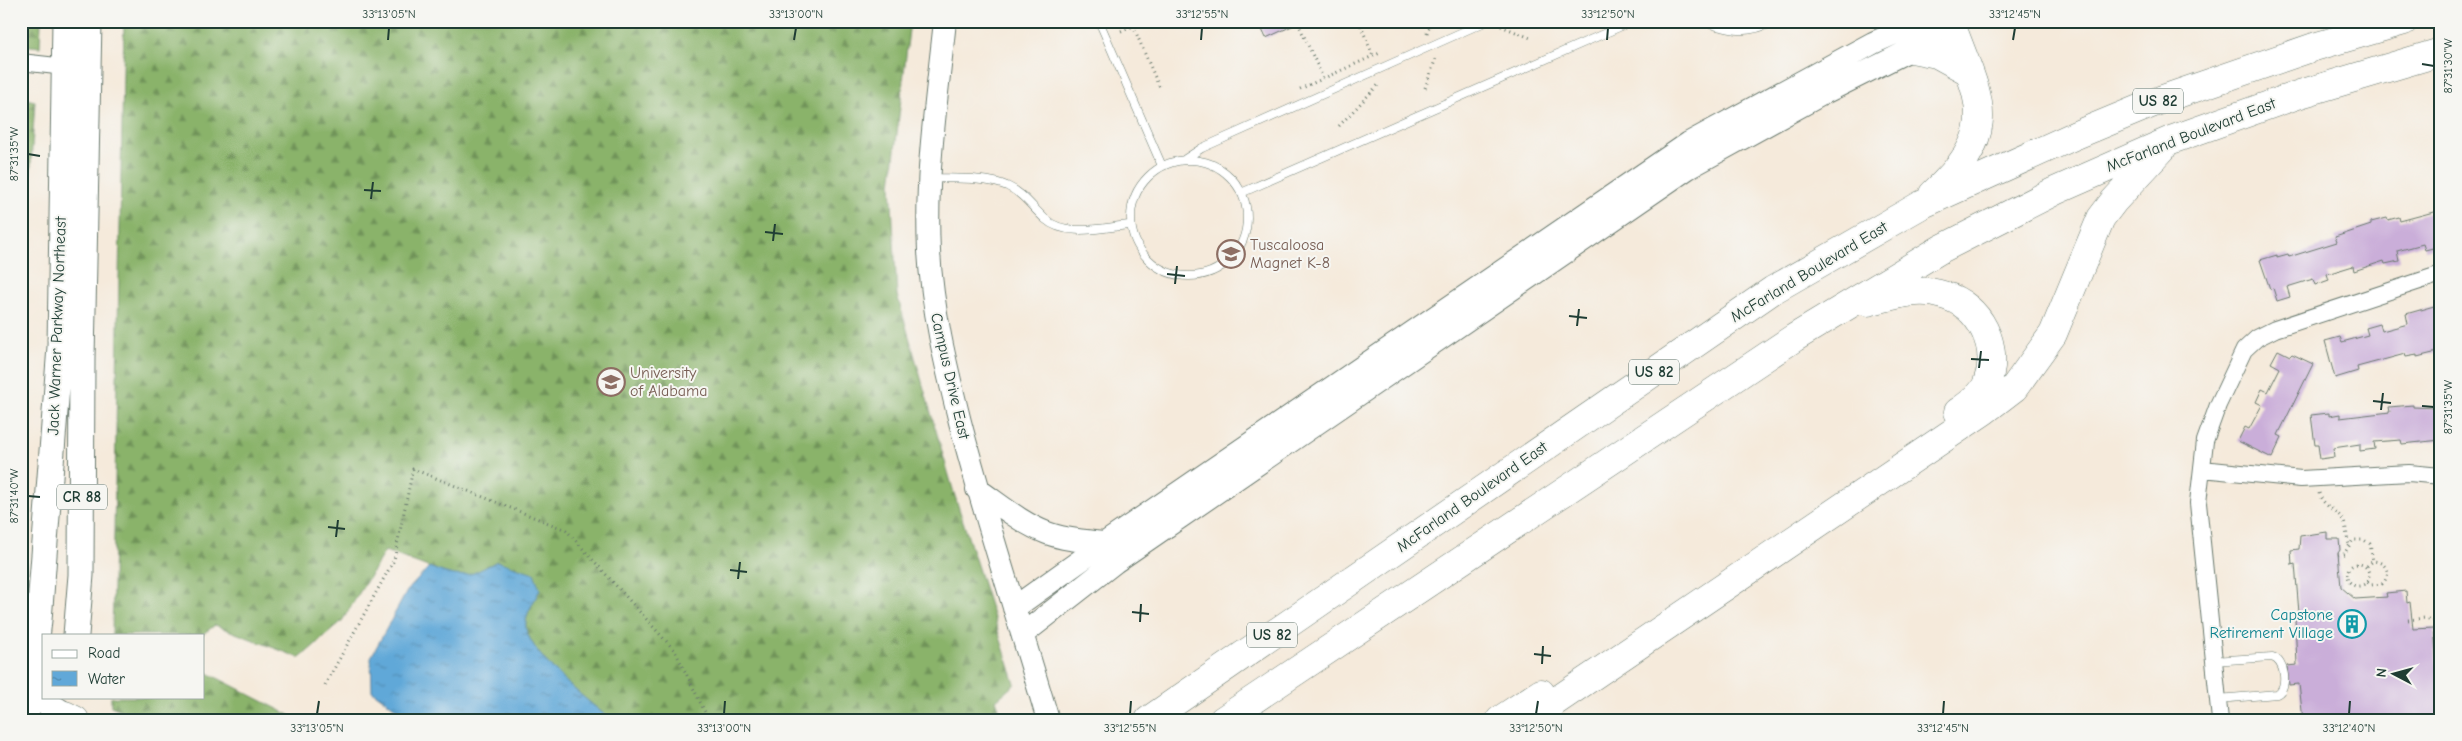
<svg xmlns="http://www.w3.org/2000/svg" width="2462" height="741" font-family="'Comic Neue',sans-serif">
	<defs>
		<pattern id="forest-firs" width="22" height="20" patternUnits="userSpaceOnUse" patternTransform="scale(1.25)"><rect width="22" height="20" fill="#8ab36b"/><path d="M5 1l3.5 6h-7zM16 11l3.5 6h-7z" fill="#709359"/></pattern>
		<pattern id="water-ripples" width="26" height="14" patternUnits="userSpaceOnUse" patternTransform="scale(1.25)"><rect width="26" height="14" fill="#61a8d8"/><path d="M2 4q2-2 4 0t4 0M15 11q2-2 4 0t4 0" fill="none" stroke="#4f8ab0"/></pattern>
	</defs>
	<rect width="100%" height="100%" fill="#f6f6f2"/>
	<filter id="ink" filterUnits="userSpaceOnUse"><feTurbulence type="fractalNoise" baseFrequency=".02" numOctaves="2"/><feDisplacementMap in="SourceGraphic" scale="10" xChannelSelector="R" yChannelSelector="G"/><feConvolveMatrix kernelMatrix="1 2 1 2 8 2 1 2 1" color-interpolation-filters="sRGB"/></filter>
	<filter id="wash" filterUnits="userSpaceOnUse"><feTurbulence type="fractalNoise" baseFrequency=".0096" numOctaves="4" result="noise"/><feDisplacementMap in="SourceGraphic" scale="20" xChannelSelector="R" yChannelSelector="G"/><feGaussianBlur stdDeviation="1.12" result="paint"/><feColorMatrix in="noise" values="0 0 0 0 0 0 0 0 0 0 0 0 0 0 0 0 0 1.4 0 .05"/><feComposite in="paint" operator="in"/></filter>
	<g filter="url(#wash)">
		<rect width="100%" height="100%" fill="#f5eadb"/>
		<!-- forest -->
		<path fill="url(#forest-firs)" stroke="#547850" d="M21 21H41L40 47 21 45Z
			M124 21H910L891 185 897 295 954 493 1015 684 996 700 1003 720H611C590 702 521 650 526 621 527 611 536 599 540 589L497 561 470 576H452L385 551 342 621 300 658 215 625 202 635H112Z
			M21 98 35 101 21 321Z
			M204 671 299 720H145L111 706V697H204Z"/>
		<!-- water -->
		<path fill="url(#water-ripples)" stroke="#407286" d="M497 561 534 573 540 589C536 599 527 611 526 621 521 650 590 702 611 720H412L372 691 371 657 407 591 429 567C463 580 466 578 497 561Z"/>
		<g id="blocks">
			<!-- building -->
			<path fill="#caaed9" d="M1258 21H1303L1266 38Z
				M2441 210V246L2425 250 2423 244 2397 251 2399 261 2385 264 2384 261 2354 271 2353 266 2327 274 2329 280 2315 285 2313 279 2287 287 2290 297 2277 301 2273 288 2270 289 2260 260 2277 255V257L2288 254 2289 257 2337 242 2335 237 2371 225V222L2387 218 2388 220 2399 217 2400 221Z
				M2441 304V351L2417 357V355L2406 357 2405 354 2357 367 2358 371 2335 378 2325 341 2340 337 2342 342 2368 335 2366 328 2380 324 2382 331 2408 324 2406 314Z
				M2278 350 2290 356 2292 354 2313 364 2278 435 2282 437 2272 458 2238 441 2245 427 2249 429 2262 405 2256 402 2262 389 2268 392 2280 368 2271 363Z
				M2413 405V407L2441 408V440L2402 444 2401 440 2374 442 2375 449 2360 451V444L2333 448 2334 457 2320 459 2318 445H2315L2311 415 2329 413V416L2340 414V418L2390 412 2389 407Z
				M2327 532V539H2339L2340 550 2338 553 2341 587 2355 599 2387 597 2386 593 2406 591 2407 603 2410 602 2413 629 2434 628 2441 718 2429 720H2303L2299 684 2289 685 2287 666 2297 665 2295 618 2299 613 2295 564 2292 565 2291 550 2299 549 2300 536Z"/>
		</g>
	</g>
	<g filter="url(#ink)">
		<use href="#blocks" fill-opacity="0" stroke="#6a7a6e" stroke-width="1"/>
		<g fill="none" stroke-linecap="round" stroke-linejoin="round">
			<defs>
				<path id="lane" d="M1099 21 1162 166
					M1700 21C1729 30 1746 36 1775 21
					M1185 159 1202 148 1487 21
					M1131 218a58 58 0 1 1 116 0a58 58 0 1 1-116 0Z
					M931 178C953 179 988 177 1007 186 1023 193 1032 207 1045 219 1066 238 1104 227 1130 225
					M1241 193 1633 21
					M2213 661 2272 657C2285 660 2289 688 2277 694L2218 699"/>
				<path id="street" d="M21 62 74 68
					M2202 469 2301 479 2409 473 2441 476
					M21 630 39 620
					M2220 720 2198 503 2205 441 2218 405 2244 350 2257 338 2275 329 2441 274"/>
				<path id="secondary" d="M945 21C937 98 925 174 929 251 932 309 946 366 960 422 986 522 1019 620 1048 720
					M977 489C999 504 1021 523 1047 533 1065 540 1086 541 1105 543
					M1014 608 1105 543 1689 143 1873 43 1922 21
					M1023 634 1115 562 1688 168 1824 93 1912 49 1942 28 1944 21"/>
				<path id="primary" d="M76 635 81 575 82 358 89 21
					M31 693 65 715
					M25 720 31 693 39 620 60 347 65 21"/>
				<path id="highway" d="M1912 49 1937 54 1968 71
					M1933 194C2004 128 1979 101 1950 21
					M1868 302C1892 296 1918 287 1943 295 1980 305 2001 347 1987 383 1983 395 1968 405 1958 412
					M65 715 75 720
					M1149 720 1773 290 1921 205 2076 135 2163 99 2314 47 2404 21
					M1223 720 1794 338 1941 249 2055 191 2171 140 2300 94 2441 52
					M1500 720 1541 693
					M1528 720 1984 411 2014 388 2053 334 2101 218 2114 201 2162 149"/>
			</defs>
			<!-- lane casing -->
			<use href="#lane" stroke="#6a7a6e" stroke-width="9"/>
			<!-- street casing -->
			<use href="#street" stroke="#6a7a6e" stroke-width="18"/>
			<!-- secondary casing -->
			<use href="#secondary" stroke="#6a7a6e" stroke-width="24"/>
			<!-- primary casing -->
			<use href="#primary" stroke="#6a7a6e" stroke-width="27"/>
			<!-- highway casing -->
			<use href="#highway" stroke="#6a7a6e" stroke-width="29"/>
			<!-- path -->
			<path stroke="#6a7a6e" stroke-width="3" stroke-dasharray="1 4" stroke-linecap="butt" d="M1131 21 1160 89
				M1359 21 1373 56
				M1561 21 1563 26
				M1298 23 1323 78
				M1501 26 1533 39
				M1121 31 1146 21
				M1427 33 1431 21
				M1425 88 1436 58
				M1300 89 1382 52
				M1339 126 1380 83
				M2319 493C2323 507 2336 509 2343 520 2347 527 2346 536 2349 544
				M2338 555 2344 554 2353 540H2364L2370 544 2373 561
				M2347 575a11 11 0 1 1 22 0a11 11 0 1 1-22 0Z
				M2367 566 2373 561C2387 562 2392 574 2382 584L2371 585 2367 582
				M2408 620 2424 618 2441 622
				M325 685 394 560 413 469 566 530 675 651 709 720"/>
			<!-- lane -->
			<use href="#lane" stroke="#fff" stroke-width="8"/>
			<!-- street -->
			<use href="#street" stroke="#fff" stroke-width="16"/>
			<!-- secondary -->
			<use href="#secondary" stroke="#fff" stroke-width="22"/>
			<!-- primary -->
			<use href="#primary" stroke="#fff" stroke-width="25"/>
			<!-- highway -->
			<use href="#highway" stroke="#fff" stroke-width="28"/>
		</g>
	</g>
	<!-- ticks -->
	<path fill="none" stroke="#1f3d34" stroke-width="2" d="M388 40 389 28M794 40 796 28M1201 40 1202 28M1607 40 1608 28M2013 40 2015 28M2422 64 2434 66M28 154 40 156M364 190 381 191M371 199 373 182M765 232 783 234M773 241 775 224M1167 274 1185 276M1175 284 1177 266M1569 316 1587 318M1577 326 1579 309M1971 359 1989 360M1979 368 1981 351M2373 401 2391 403M2422 406 2434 407M2381 410 2383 393M28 496 40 497M328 527 345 529M336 537 338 520M730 570 747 572M738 579 740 562M1132 612 1149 614M1140 622 1141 604M1534 654 1551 656M1542 664 1543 646M317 714 319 701M724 714 725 701M1130 714 1131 701M1536 714 1538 701M1943 714 1944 701M2349 714 2350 701"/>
	<!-- icons -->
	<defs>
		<symbol id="school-ring" viewBox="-11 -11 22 22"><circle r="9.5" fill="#f6f6f2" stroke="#8d6e63" stroke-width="1.5"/><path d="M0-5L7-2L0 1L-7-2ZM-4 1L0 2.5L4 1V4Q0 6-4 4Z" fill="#8d6e63"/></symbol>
		<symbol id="university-ring" viewBox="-11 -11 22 22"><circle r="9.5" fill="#f6f6f2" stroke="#8d6e63" stroke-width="1.5"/><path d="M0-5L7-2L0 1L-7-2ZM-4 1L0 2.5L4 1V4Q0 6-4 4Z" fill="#8d6e63"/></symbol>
		<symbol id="building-ring" viewBox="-11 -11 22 22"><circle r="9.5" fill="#f6f6f2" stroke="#0f9aa8" stroke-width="1.5"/><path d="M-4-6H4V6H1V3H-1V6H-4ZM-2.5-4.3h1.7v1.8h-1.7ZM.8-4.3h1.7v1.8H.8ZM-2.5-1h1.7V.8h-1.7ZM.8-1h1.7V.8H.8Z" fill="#0f9aa8"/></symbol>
	</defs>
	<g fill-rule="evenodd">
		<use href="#school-ring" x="1215" y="238" width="32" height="32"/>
		<use href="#university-ring" x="595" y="366" width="32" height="32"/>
		<use href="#building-ring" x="2336" y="608" width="32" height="32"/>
	</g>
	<g text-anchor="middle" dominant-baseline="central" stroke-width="4" stroke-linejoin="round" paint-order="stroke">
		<!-- shield labels -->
		<g fill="#f6f6f2" stroke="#60746d" stroke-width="1">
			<rect x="2133" y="88.5" width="50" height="25" rx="4"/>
			<rect x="1629" y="359.5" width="50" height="25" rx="4"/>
			<rect x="57" y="484.5" width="50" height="25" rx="4"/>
			<rect x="1247" y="622.5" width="50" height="25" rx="4"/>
		</g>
		<g font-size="15" font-weight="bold" fill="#1f3d34">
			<text x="2158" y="101">US 82</text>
			<text x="1654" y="372">US 82</text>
			<text x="82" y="497">CR 88</text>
			<text x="1272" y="635">US 82</text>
		</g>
		<!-- street labels -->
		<g font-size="16" fill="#1f3d34" stroke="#f6f6f2">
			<text transform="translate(2191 135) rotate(-21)">McFarland Boulevard East</text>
			<text transform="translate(1809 272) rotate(-31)">McFarland Boulevard East</text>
			<text transform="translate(57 326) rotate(-88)">Jack Warner Parkway Northeast</text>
			<text transform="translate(950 376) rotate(77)">Campus Drive East</text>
			<text transform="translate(1472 497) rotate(-35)">McFarland Boulevard East</text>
		</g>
		<!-- education labels -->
		<g font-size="16" fill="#785e54" stroke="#f6f6f2" text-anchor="start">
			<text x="1250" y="245">Tuscaloosa<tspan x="1250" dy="18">Magnet K-8</tspan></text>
			<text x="630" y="373">University<tspan x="630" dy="18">of Alabama</tspan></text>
		</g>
		<!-- culture labels -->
		<g font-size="16" fill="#0d838f" stroke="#f6f6f2" text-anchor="end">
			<text x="2333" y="615">Capstone<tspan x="2333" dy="18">Retirement Village</tspan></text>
		</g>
	</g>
	<!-- margin -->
	<rect width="2462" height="741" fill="none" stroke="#f6f6f2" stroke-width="55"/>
	<!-- legend -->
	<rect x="42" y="634" width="162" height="65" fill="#f6f6f2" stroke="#a0aca6"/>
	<rect x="52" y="650" width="25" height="8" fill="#ffffff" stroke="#a0aca6"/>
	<text x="88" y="658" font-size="15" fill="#1f3d34">Road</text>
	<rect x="52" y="671" width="25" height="15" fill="url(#water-ripples)" stroke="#a0aca6"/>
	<text x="88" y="684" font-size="15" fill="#1f3d34">Water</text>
	<!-- north arrow -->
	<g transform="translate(2394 674) rotate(276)" stroke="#f6f6f2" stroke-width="4" paint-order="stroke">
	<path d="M0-4L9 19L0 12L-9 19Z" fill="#1f3d34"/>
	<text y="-8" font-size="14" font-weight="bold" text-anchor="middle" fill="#1f3d34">N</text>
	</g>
	<rect x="28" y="28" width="2406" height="686" fill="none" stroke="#1f3d34" stroke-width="2"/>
	<g font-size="12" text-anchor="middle" fill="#1f3d34">
		<text x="389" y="18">33°13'05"N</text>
		<text x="796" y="18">33°13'00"N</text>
		<text x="1202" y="18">33°12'55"N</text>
		<text x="1608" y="18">33°12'50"N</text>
		<text x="2015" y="18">33°12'45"N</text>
		<text transform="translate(2448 66) rotate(-90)" y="4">87°31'30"W</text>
		<text transform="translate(14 154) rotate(-90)" y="4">87°31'35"W</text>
		<text transform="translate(2448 407) rotate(-90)" y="4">87°31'35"W</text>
		<text transform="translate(14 496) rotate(-90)" y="4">87°31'40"W</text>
		<text x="317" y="732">33°13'05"N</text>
		<text x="724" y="732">33°13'00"N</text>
		<text x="1130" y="732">33°12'55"N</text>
		<text x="1536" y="732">33°12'50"N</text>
		<text x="1943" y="732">33°12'45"N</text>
		<text x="2349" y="732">33°12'40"N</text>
	</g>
</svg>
